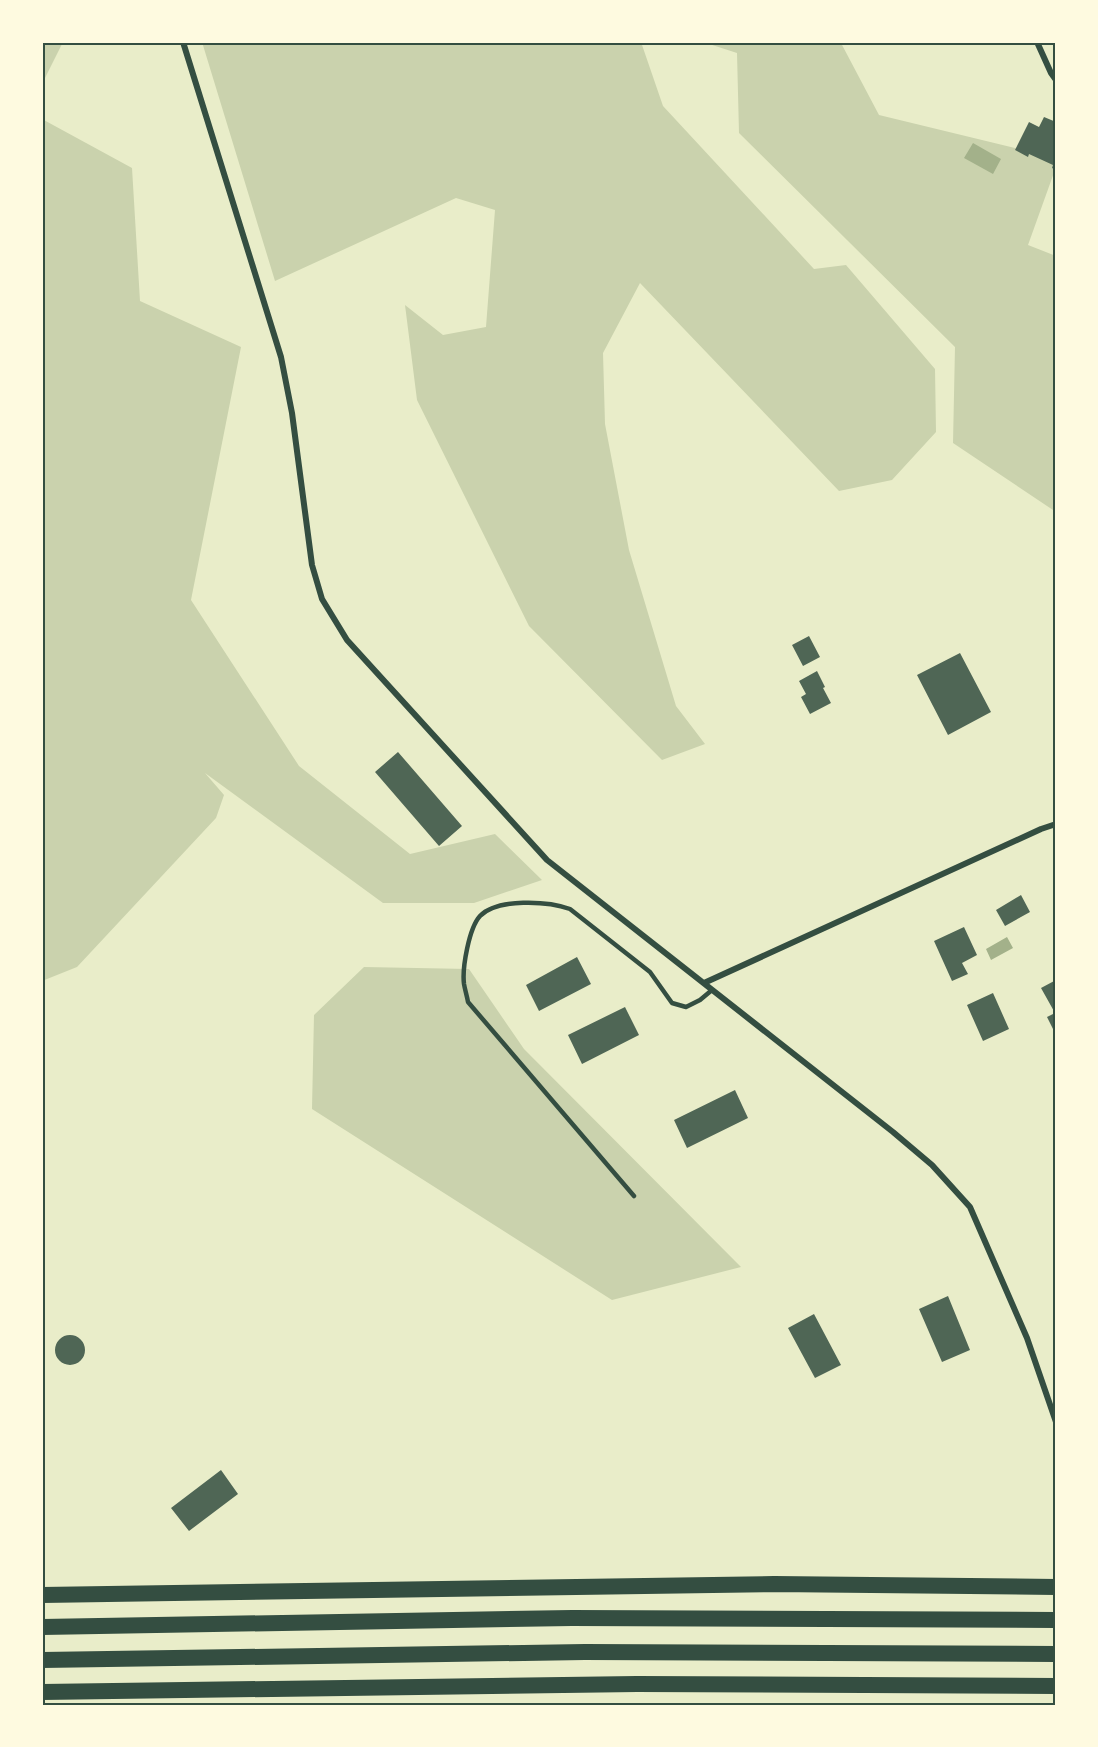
<svg xmlns="http://www.w3.org/2000/svg" width="1098" height="1747" font-family="Commissioner,sans-serif">
	<rect width="100%" height="100%" fill="#e9edc9"/>
	<!-- green -->
	<path fill="#cad2ad" d="M42 42H63L42 84Z
		M202 42H641L663 106 814 269 846 265 935 369 936 432 892 480 839 491 640 283 603 353 605 424 629 550 676 706 705 744 662 760 529 626 417 400 405 305 443 335 486 327 495 210 456 198 275 281Z
		M703 42H842L841 43 879 115 1056 158V167L1028 245 1056 256V512L953 443 955 347 739 133 737 53Z
		M42 119 132 168 140 301 241 347 191 600 299 766 410 854 495 834 542 880 474 903H383L205 773 224 795 216 818 77 967 42 981Z
		M364 967 469 969 524 1049 741 1267 612 1300 312 1109 314 1015Z"/>
	<!-- water -->
	<path fill="#a3b18a" d="M973 143 1001 159 993 174 964 158Z
		M1007 937 1013 948 991 960 986 949Z"/>
	<!-- building -->
	<path fill="#4f6655" d="M1044 117 1056 122V170L1052 168 1053 165 1029 154 1028 157 1015 150 1029 122 1039 127Z
		M809 636 820 657 803 666 792 645Z
		M960 653 991 712 948 735 917 675Z
		M817 671 825 687 823 688 831 703 810 714 801 697 806 694 799 681Z
		M398 752 462 826 439 846 375 772Z
		M1021 895 1030 912 1005 926 996 910Z
		M964 927 977 955 962 963 968 974 952 981 934 941Z
		M577 957 591 984 539 1011 526 985Z
		M1056 980V1035L1047 1017 1055 1013 1041 988Z
		M993 993 1009 1029 983 1041 967 1005Z
		M625 1007 639 1035 582 1064 568 1035Z
		M735 1090 748 1118 687 1148 674 1120Z
		M948 1296 970 1350 942 1362 919 1309Z
		M814 1314 841 1365 815 1378 788 1328Z
		M55 1350a15 15 0 1 1 30 0a15 15 0 1 1-30 0Z
		M221 1470 238 1494 189 1531 171 1508Z"/>
	<g fill="none" stroke-linecap="round" stroke-linejoin="round">
		<!-- service -->
		<path stroke="#344e41" stroke-width="4.5" d="M634 1196 468 1002C467 996 465 990 464 984 462 968 469 928 480 916 497 898 548 901 570 909L650 972 672 1003 686 1007 700 1000 712 990"/>
		<!-- minor -->
		<path stroke="#344e41" stroke-width="6" d="M183 42 281 357 292 413 312 565 322 599 347 640 547 860 893 1132 932 1165 970 1207 1027 1338 1056 1422
			M1037 42 1051 73 1056 80
			M704 983 1041 829 1056 824"/>
		<!-- motorway -->
		<path stroke="#344e41" stroke-width="16" d="M42 1595 774 1584 1056 1587
			M42 1627 572 1618 1056 1620
			M42 1660 585 1652 1056 1654
			M42 1692 637 1684 1056 1686"/>
	</g>
	<!-- border -->
	<rect width="1098" height="1747" fill="none" stroke="#fefae0" stroke-width="87"/>
	<rect x="44" y="44" width="1010" height="1660" fill="none" stroke="#344e41" stroke-width="2"/>
</svg>
